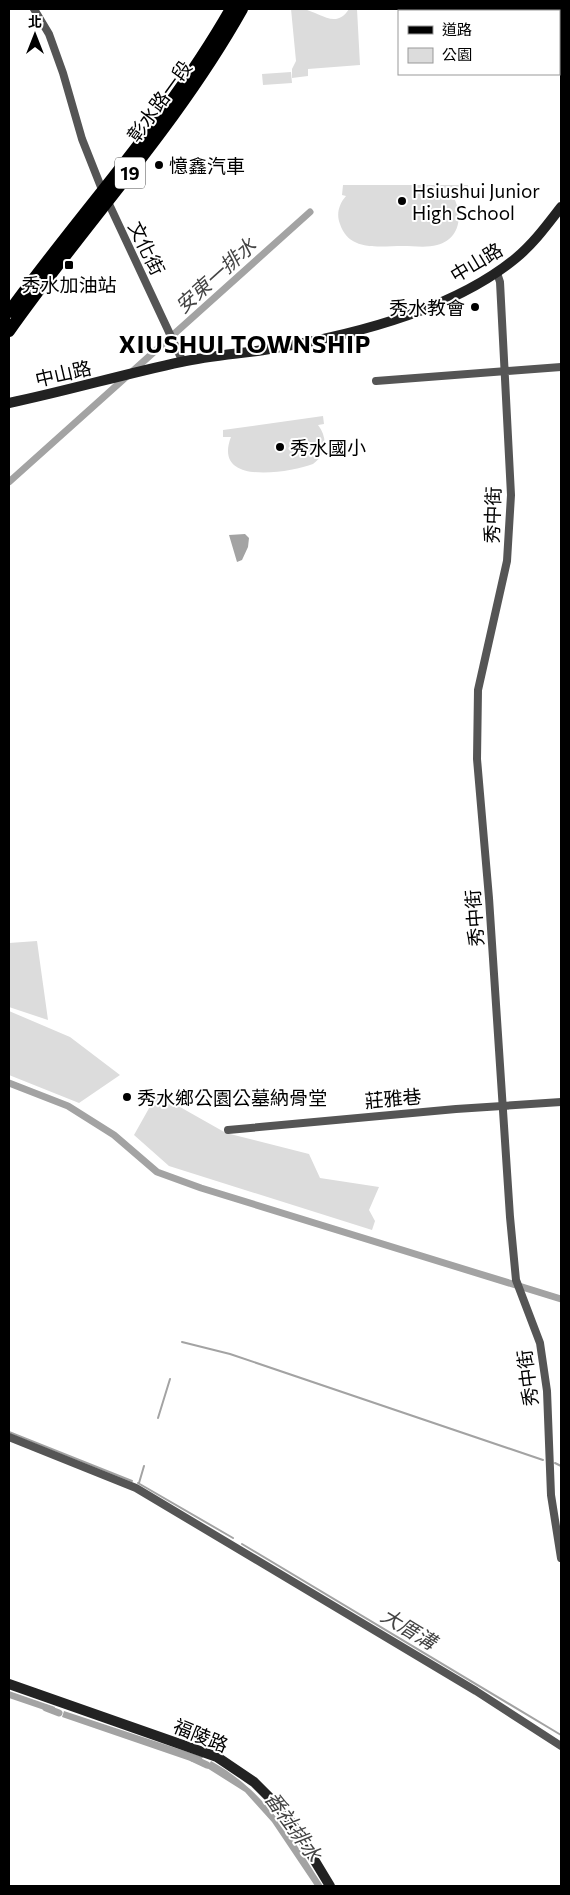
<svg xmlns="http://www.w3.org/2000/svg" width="570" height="1895" font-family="Commissioner,'Noto Sans TC',sans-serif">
	<rect width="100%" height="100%" fill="#fff"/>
	<!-- green -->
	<path fill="#dcdcdc" d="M291 9C294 9 299 8 303 9 320 12 336 30 349 9H357L360 65 308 69V76L292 78V69L296 61Z
		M291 72 292 83 263 85 262 74Z
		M343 185H468L469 195 453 196C463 214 461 239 437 245 427 248 413 246 403 246 379 246 349 252 340 224 336 214 339 204 346 196L342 195Z
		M323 416 324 424 318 425C328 438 327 454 313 464 288 473 212 486 231 437H223V430Z
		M37 941 48 1020 9 1007V943Z
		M9 1011 70 1037 120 1075 79 1103 9 1075Z
		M157 1094 226 1133 309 1154 320 1178 379 1187 369 1210 375 1221 372 1230 169 1166 134 1135Z"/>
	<!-- water -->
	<path fill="#a3a3a3" d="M245 534 249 538 248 547 242 560 237 562 229 535Z
		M9 1691 55 1707 53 1713 9 1698Z
		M64 1711 203 1757 199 1764 62 1717Z
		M211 1761C265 1791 291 1836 323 1886H315L272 1822 245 1792 207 1768Z"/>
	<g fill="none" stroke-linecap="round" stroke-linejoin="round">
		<!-- stream -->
		<path stroke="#a3a3a3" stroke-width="2" d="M182 1342 230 1354 543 1460
			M158 1418 170 1379
			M9 1432 132 1481
			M555 1463 561 1466
			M138 1483 233 1538
			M139 1483 144 1466
			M242 1544 561 1735"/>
		<!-- canal -->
		<path stroke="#a3a3a3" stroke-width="7" d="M9 482 310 212
			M9 1083 68 1106 114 1135 157 1172 201 1188 561 1299
			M46 1708 59 1713
			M192 1758 207 1765"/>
		<!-- street -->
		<path stroke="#555" stroke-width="8" d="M34 9 49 34 63 73 82 139 101 187 183 362
			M497 273 500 282 511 495 507 561 478 690 477 759 489 898 510 1217 516 1280 540 1343 547 1391 551 1495 561 1558
			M376 381 561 367
			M228 1130 456 1109 561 1102
			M9 1437 136 1488 476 1691 561 1746"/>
		<!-- secondary -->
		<path stroke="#222" stroke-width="10" d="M9 403C67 391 124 374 181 362 208 356 236 354 264 350 345 337 452 311 516 258 534 243 547 225 561 207
			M9 1684 217 1757 254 1782 270 1798 292 1823 330 1886"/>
		<!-- primary -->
		<path stroke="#000" stroke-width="12" d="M9 312C82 211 169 118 231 9
			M9 331C85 223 177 125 242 9"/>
	</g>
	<!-- markers -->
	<g fill="#000" stroke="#fff" stroke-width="2">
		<circle cx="159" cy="165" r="5"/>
		<circle cx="402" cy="201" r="5"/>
		<rect x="64" y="260" width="10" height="10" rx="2.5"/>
		<circle cx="475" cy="307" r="5"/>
		<circle cx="280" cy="447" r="5"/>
		<circle cx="127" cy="1097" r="5"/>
	</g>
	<g text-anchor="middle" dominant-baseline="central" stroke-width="4" stroke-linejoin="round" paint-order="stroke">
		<!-- shield labels -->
		<rect fill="#fff" stroke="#4c4c4c" stroke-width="1" x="115" y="157.5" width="30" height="31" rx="4"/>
		<g font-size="18" font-weight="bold" fill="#000">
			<text x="130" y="173">19</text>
		</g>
		<!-- street labels -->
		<g font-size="19" fill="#000" stroke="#fff">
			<text transform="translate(159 101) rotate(-54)">彰水路一段</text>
			<text transform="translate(147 248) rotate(64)">文化街</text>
			<text transform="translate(476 262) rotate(-31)">中山路</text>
			<text transform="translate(63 373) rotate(-13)">中山路</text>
			<text transform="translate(492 515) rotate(-88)">秀中街</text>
			<text transform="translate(474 918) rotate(-94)">秀中街</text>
			<text transform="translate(393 1098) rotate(-5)">莊雅巷</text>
			<text transform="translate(527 1378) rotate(-97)">秀中街</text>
			<text transform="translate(201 1735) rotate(22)">福陵路</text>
		</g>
		<!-- poi labels -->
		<g font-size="19" fill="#000" stroke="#fff" text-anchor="start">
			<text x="169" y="165">憶鑫汽車</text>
			<text x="412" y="190">Hsiushui Junior<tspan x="412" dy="22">High School</tspan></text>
			<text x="69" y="284" text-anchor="middle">秀水加油站</text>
			<text x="465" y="307" text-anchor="end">秀水教會</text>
			<text x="290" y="447">秀水國小</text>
			<text x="137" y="1097">秀水鄉公園公墓納骨堂</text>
		</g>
		<!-- water labels -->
		<g font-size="20" font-style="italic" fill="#444" stroke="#fff">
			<text transform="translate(215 275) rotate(-42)">安東一排水</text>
			<text transform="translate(409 1628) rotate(31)">大厝溝</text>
			<text transform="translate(294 1826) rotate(54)">番社排水</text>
		</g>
		<!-- district labels -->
		<g font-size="24" font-weight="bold" letter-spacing="1" fill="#000" stroke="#fff">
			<text x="245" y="343">XIUSHUI TOWNSHIP</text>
		</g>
	</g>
	<!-- border -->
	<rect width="570" height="1895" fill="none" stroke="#000000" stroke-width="20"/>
	<!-- legend -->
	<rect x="398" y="10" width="162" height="65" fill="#ffffff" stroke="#999999"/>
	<rect x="408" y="26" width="25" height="8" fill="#000000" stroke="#999999"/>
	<text x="442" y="35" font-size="15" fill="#000000">道路</text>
	<rect x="408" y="48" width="25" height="15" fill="#dcdcdc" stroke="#999999"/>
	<text x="442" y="60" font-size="15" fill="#000000">公園</text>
	<!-- north arrow -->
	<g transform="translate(35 35)" stroke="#ffffff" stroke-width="4" paint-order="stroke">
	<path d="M0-4L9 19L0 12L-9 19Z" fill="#000000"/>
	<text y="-8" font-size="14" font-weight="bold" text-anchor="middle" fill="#000000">北</text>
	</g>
</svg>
